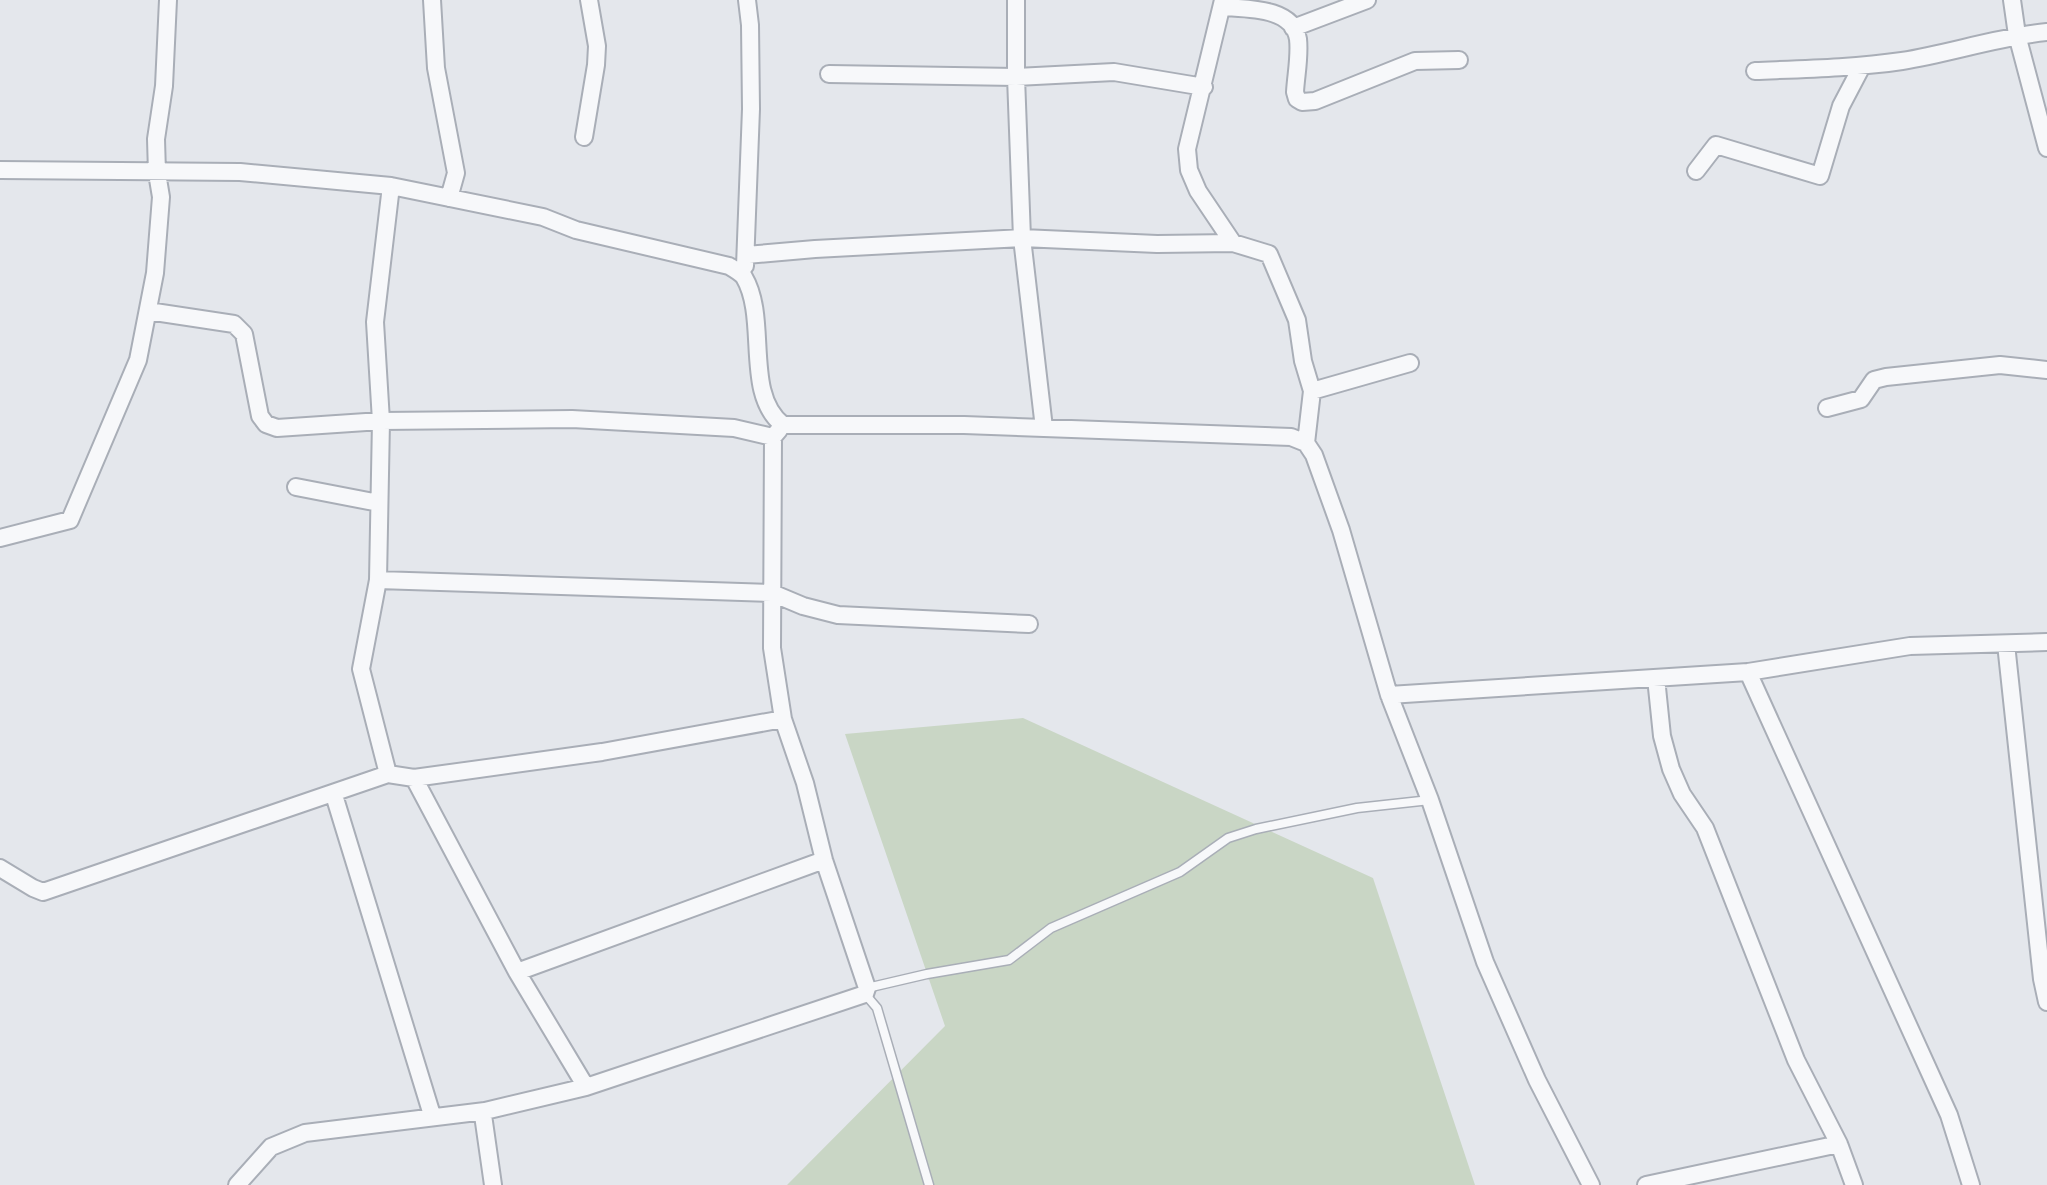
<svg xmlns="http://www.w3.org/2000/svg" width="2047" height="1185" font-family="'Work Sans',sans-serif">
	<rect width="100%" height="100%" fill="#e4e7ec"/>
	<!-- green -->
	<path fill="#c9d6c5" d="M1023 718 1373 878 1475 1185H787L945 1026 845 734Z"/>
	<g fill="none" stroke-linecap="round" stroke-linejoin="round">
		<defs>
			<path id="service" d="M867 988 927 974 1009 960 1051 928 1180 872 1228 838 1256 829 1357 808 1430 800
				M865 994 877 1008 929 1185"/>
			<path id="minor" d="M432 0 436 68 456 173 449 198
				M1016 0V77L1022 238 1044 428
				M1223 0 1187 149 1189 170 1198 191 1233 243 1269 254 1297 320 1303 361 1312 391 1306 443
				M2012 0 2017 35 2047 148
				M1222 7C1247 9 1293 7 1298 39 1300 56 1296 75 1295 92L1297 99 1302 102 1315 101 1415 61 1459 60
				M1293 28 1367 0
				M1755 71C1804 69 1854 68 1902 61 1951 53 1998 37 2047 32
				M829 74 1016 77 1114 72 1204 87
				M584 137 596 65 597 46 589 0
				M0 170 240 172 391 186 543 217 576 230 729 266C734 269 741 273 744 277 769 319 743 394 783 425H964L1291 437 1306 443 1314 455 1341 530 1389 695 1430 800 1485 962 1537 1080 1591 1185
				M1696 171 1716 145 1820 176 1841 106 1862 66
				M746 255 815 249 1022 238 1157 244 1233 243
				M745 266 751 109 750 25 747 0
				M148 311 234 324 244 334 260 416 266 424 277 428 381 421 572 419 734 428 773 437 779 430
				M1312 391 1410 363
				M1827 408 1861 399 1874 380 1886 377 2000 365 2047 370
				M296 487 379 503
				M0 538 70 520 138 360 155 273 161 197 157 173 156 139 164 86 168 0
				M378 580 772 593 803 606 838 615 1029 624
				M2006 644 2042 979 2047 1002
				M1748 672 1949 1115 1971 1185
				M1656 678 1662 736 1671 769 1682 794 1705 828 1796 1060 1839 1144
				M1389 695 1748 672 1910 646 2047 642
				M388 774 361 669 378 580 381 421 375 322 391 186
				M414 778 517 972 586 1087
				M334 795 432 1115
				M0 868 33 888 43 892 388 774 414 778 602 752 783 719
				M517 972 824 860
				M237 1185 271 1147 305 1133 485 1111
				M493 1185 483 1115 485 1111 586 1087 865 994 867 988 824 860 805 783 783 719 772 648 773 437
				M1646 1185 1839 1144 1854 1185"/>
		</defs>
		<!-- service casing -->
		<use href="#service" stroke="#a9aeb7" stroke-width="11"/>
		<!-- minor casing -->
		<use href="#minor" stroke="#a9aeb7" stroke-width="20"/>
		<!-- service -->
		<use href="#service" stroke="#f7f8fa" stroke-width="8"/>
		<!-- minor -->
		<use href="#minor" stroke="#f7f8fa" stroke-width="16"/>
	</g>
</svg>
